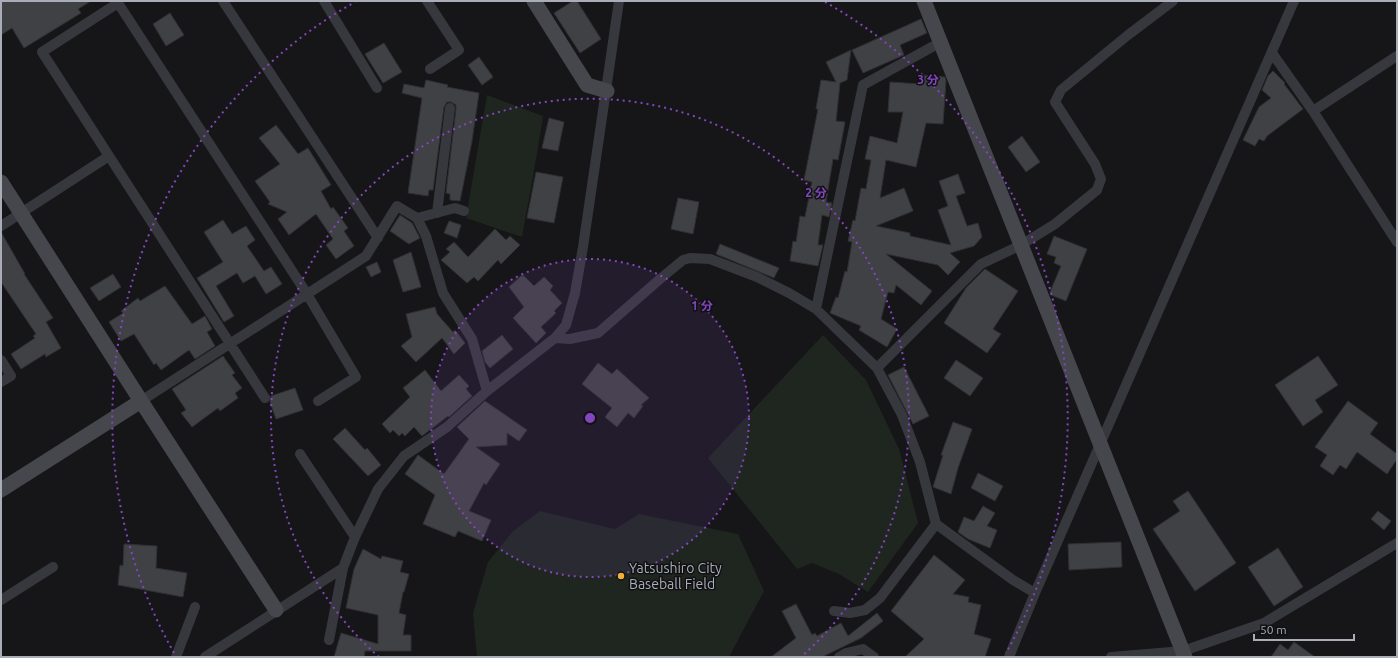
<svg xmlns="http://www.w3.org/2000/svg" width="1398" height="658" font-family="Ubuntu,'Noto Sans JP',sans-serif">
	<rect width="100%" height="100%" fill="#161618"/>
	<!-- green -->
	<path fill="#1e261f" d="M487 95 543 116C537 157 529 197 522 237L466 218Z
		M823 335 866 380 899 449 918 523 868 592 839 574 812 563 797 569 708 458Z
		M540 511 615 529 639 514 738 534 764 591 729 657H477L473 613 488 562 513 531Z"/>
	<!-- building -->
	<path fill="#404145" stroke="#303034" d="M1 1H91L78 9 81 13 24 48 12 28 1 35Z
		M573 1H577L601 39 580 53 554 13Z
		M170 13 184 35 166 46 153 24Z
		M921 19 927 33 900 45 904 55 863 73 852 50Z
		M384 43 402 72 383 83 365 54Z
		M851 50 847 80 840 83 836 121 845 122 838 160 833 159 826 202 832 203 829 217 822 215 818 245H823L818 266 790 261 793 241 796 242 800 216 805 217 812 182 804 180 818 109H816L821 80 836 82 826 62Z
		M479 57 493 77 482 85 468 65Z
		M1273 71 1285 83 1284 84 1303 109 1267 136 1264 141 1259 139 1255 146 1243 140 1259 107 1271 98 1262 90 1268 76Z
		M921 75 945 77 946 81 943 124 926 123 916 167 886 160 880 198 904 188 913 211 876 226 910 233V236L951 245 938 210 948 206 939 181 958 174 965 193 956 196 967 226 978 223 982 237 974 246 950 253 960 262 948 275 938 265 886 254 932 291 921 305 896 285 894 293 888 292 881 319 897 329 887 347 859 330 861 326 830 313 836 297 838 298 845 271 847 272 852 242 848 241 853 220 855 221 861 188 866 189 871 160 865 159 870 136 897 143 903 112H888L890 82 920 84Z
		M426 80 448 85 447 87 479 93 472 141 460 201 450 200V194L446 193 456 109V105L451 102H447L444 107 433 190H429L428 196 408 193 422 98 402 93 404 84 424 88Z
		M549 118 564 122 558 151 542 148Z
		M276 125 298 154 308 148 331 185 321 191 331 209 333 207 348 228 344 231 354 246 336 259 326 245 333 239 316 214 289 235 278 219 287 212 268 204 270 202 255 181 280 164 259 138Z
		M1022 136 1040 162 1026 172 1008 147Z
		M536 172 563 177 554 223 527 218Z
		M678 198 699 202 693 234 671 229Z
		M400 215 412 223 420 238 409 244 390 231Z
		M223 220 232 234 246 226 255 240 247 246 264 271 271 267 282 284 266 294 255 276 243 283 237 273 216 286 234 316 224 322 197 278 223 262 204 232Z
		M449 221 461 225 457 238 444 233Z
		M495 229 506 240 510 236 520 245 501 264 498 260 478 281 474 277 467 283 441 260 450 252 446 249 454 242 468 257Z
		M1 232 25 274H24L53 318 46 322 61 348 46 357 45 354 21 369 11 354 35 338 33 336 36 334 1 282Z
		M1054 236 1087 249 1066 301 1051 295 1050 292 1061 266 1054 263 1056 257 1047 254Z
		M720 244 779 268 774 278 716 254Z
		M411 252 421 287 403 292 393 260Z
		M377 262 381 272 371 277 366 267Z
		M985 269 1018 291 993 329 1001 334 987 353 944 323 966 288Z
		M113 274 121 287 99 301 90 288Z
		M521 276H524L534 286 544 277 553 286 550 290 562 303 554 311 556 313 541 327 546 333 536 343 513 318 524 307 509 287Z
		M165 286 192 324 205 316 212 329 207 332 215 346 195 359 189 350 161 370 156 363 154 365 134 334 121 341 109 322 123 313 121 311 138 298 140 301Z
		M435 307 437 314 453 332 455 330 465 343 454 354 442 338 416 362 401 346 412 337 406 314Z
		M502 335 513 349 490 368 485 362 482 351Z
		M223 356 235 373 232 375 242 388 235 393 238 398 220 411 218 408 192 427 181 413 186 410 172 389Z
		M1318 356 1338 385 1315 400 1323 412 1303 426 1275 385Z
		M956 360 983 378 970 396 944 378Z
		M598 363 612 374 617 369 649 398 641 405 643 406 634 418 628 413 617 427 605 417 612 408 582 384Z
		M904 367 929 416 913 424 888 375Z
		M425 370 441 391 459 375 469 386 466 389 472 396 449 417 448 416 422 436 414 427 405 436 402 433 399 436 393 430 390 433 382 424 410 397 403 388Z
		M295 388 303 410 276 419 270 402 271 396Z
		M485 401 527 430 519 441 507 433V445L476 447 500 464 486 485 484 483 469 511 491 520 482 541 458 531 455 537 423 524 435 495 405 474 418 455 444 474 469 439 457 427Z
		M1348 401 1378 423 1370 434 1397 454V459L1387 474 1357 452 1346 469 1340 465 1333 475 1320 466 1327 455 1315 447Z
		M953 422 972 429 958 468 951 494 933 487 943 455H941Z
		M345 428 365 450 367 448 381 465 368 476 333 439Z
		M978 473 1003 486 995 501 971 488Z
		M1188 491 1236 563 1195 591 1153 529 1180 511 1173 501Z
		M983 506 995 513 987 526 997 530 990 548 968 539 958 532 964 517 974 521Z
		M1378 511 1391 521 1384 530 1371 519Z
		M1121 542 1122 567 1069 570 1068 544Z
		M124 544 157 546 156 568 187 573 183 597 118 585 120 565 123 566Z
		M1278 548 1303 587 1274 606 1248 567Z
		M363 549 381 559 382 556 403 561 400 572 409 574 404 592H403L399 613 406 615 403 635H411V651H365L364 657H334L341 633 378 644V615L346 608 354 569Z
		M934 555 965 580 953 594 969 597 968 602 981 605 974 634 991 639 985 657H905L924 639 891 611Z
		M796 604 812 635 815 633 817 636 841 623 848 636 877 613 883 621 861 638 822 657H771L796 638 782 611Z
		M1294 642 1315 657H1271L1280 644 1288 650Z"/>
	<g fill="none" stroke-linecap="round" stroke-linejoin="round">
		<!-- street -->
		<path stroke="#37383d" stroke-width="10" d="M223 1 378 238
			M324 1 377 88
			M427 1 459 50 430 69
			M1272 53 1313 111 1397 242
			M1313 111 1397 56
			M437 213 450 108
			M417 218 426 236 443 293 472 339 487 391
			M1 226 109 156
			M816 309 863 85 941 42
			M555 338 570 339 598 333 660 279 683 260 690 258 710 259 757 277 789 293 816 309 877 368 902 415 920 462 936 524 1013 580 1035 593
			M1 360 11 376 1 382
			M877 368 981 264 1021 245 1055 224 1097 190 1101 179 1095 164 1055 102 1061 90 1128 35 1173 1
			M265 398 42 52 118 3 307 294 356 377 318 401
			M141 401 366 256 397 206 417 218 455 208 464 211
			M300 454 355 537
			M1 600 53 567
			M834 611 850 613 865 610 880 598 936 524
			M329 640 343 568 355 537 378 489 404 456 447 427 487 391 555 338 566 325 575 293 583 247 619 1
			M176 657 195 607
			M205 657 343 568
			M839 657 846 653 863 649 874 657
			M1009 657 1035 593 1294 1
			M1111 657 1183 651 1264 623 1397 543"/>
		<!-- secondary -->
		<path stroke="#45474d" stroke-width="15" d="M534 1 587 85 607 91
			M924 1 1185 657
			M1 182 141 401 1 490
			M141 401 276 610"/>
	</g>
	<!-- distance rings -->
	<circle cx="590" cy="418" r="159" fill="#8446be" fill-opacity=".12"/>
	<g fill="none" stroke="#8446be" stroke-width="2" stroke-dasharray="2 4">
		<circle cx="590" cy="418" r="159"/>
		<path d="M379 657A319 319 0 1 1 801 657"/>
		<path d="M174 653A478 478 0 0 1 355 2M825 2A478 478 0 0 1 1006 653"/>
	</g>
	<!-- markers -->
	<circle fill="#f2b134" stroke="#111113" stroke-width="1.5" cx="621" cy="576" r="4"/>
	<g text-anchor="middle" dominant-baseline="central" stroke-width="3" stroke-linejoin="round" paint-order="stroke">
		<!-- poi labels -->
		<g font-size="14" fill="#a8adb8" stroke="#111113" text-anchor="start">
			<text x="629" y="568">Yatsushiro City<tspan x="629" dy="16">Baseball Field</tspan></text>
		</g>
	</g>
	<circle cx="590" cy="418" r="6" fill="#8446be" stroke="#111113" stroke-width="2"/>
	<g font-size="12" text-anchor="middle" font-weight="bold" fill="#8446be" stroke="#111113" stroke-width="3" stroke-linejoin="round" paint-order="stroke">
		<text x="928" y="84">3 分</text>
		<text x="816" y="197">2 分</text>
		<text x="702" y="310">1 分</text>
	</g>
	<!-- border -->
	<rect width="1398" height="658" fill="none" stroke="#a8adb8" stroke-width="4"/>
	<!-- scale -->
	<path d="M1254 634v6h100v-6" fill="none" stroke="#a8adb8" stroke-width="2"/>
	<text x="1260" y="634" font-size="12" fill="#a8adb8" stroke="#111113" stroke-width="3" paint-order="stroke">50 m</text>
</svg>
